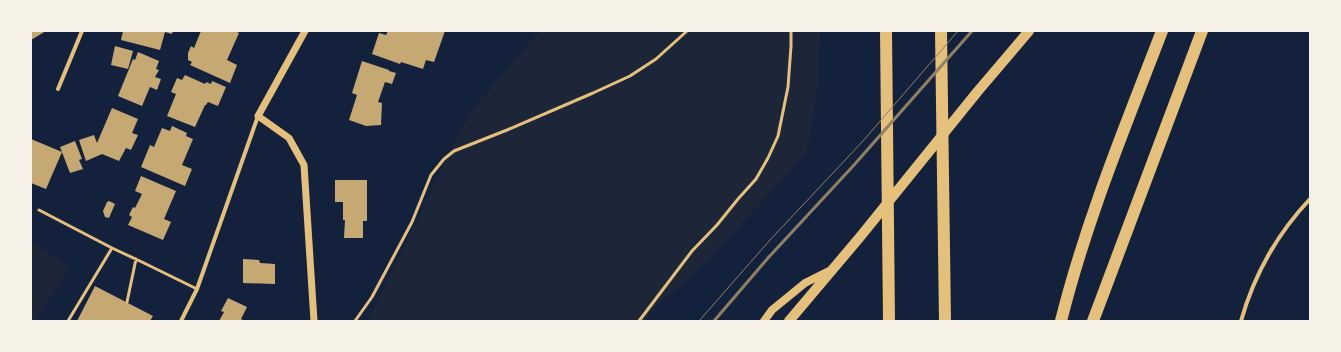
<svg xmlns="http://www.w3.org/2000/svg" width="1341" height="352" font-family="Barlow,sans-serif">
	<rect width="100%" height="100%" fill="#14213d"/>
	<!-- green -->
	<path fill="#1d2539" d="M539 31H820L818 84 807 152 710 259 650 313 646 321H368L469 113Z
		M31 242 70 266 36 321H31Z"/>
	<!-- building -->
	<path fill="#c6a872" d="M31 31H46L31 40Z
		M123 31H173L172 34 165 32 160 50 121 40Z
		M201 31H235L239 33 227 60 237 65 230 83 190 65 192 62 188 60V53L191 46 194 48Z
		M388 31H445L434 62 426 60 423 69 401 62 400 64 372 54 379 33 386 35Z
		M115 46 133 51 128 69 111 65Z
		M138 52 159 61 156 69 159 70 155 77 161 79 157 90 150 87 142 106 118 96 133 59 135 60Z
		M362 61 389 70V71L396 73 392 84 385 82 378 102 382 103 381 125 366 126 349 120 357 95 352 93Z
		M185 75 205 84 206 82 211 84 212 81 226 87 218 106 208 102 206 105H205L195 127 167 116 176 94 171 92 177 78 182 80Z
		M112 108 138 119 132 133 138 135 131 150 126 148 119 161 102 154 86 161 79 140 94 135 97 143Z
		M172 126 187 133 186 136 193 139 182 165 192 169 185 186 141 167 150 145 154 147 162 128 170 131Z
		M31 139 62 152 46 189 31 183Z
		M75 141 82 159 79 160 83 169 70 173 60 147Z
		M141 176 176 191 164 219 171 222 163 240 128 225 132 217 129 215 133 207 135 208 142 194 135 191Z
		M335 180H367V221H363V238H344L345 220H343V202H335Z
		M109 201 115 204 109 218 105 217 103 211 107 202Z
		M243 259 259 260 260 263 275 264V284L243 283Z
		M95 286 153 316 150 321H77Z
		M228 298 247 307 241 319 245 321H219L224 312 221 311Z"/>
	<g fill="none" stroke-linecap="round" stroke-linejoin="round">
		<!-- service -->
		<path stroke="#e5c07b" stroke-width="3" d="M39 210 112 248
			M127 302 136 259
			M68 321 112 248 144 263 197 289
			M355 321 372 297 412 222 431 175 444 159 454 151 507 130 593 93 630 76 656 59 687 31
			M639 321 692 251 717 225 738 199 756 179 768 158 778 136 788 87 791 46V31"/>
		<!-- minor -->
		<path stroke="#e5c07b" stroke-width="4" d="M58 89 82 31
			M181 321 197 289 258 116
			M1241 321C1254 275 1277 234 1310 199"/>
		<!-- tertiary -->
		<path stroke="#e5c07b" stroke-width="7" d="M305 31 258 116 289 138 304 165 314 321"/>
		<!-- secondary -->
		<path stroke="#e5c07b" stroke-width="8" d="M764 321 772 310 805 283 831 270"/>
		<!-- primary -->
		<path stroke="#e5c07b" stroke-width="10" d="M789 321 860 237 978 91 1029 31"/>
		<!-- motorway -->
		<path stroke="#e5c07b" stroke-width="12" d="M886 31 889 321
			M941 31 945 321
			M1061 321C1086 221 1125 127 1162 31
			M1093 321 1202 31"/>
		<!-- tram -->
		<path stroke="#918062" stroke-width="1" d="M699 321 770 240 863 141 958 31"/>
		<!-- rail -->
		<path stroke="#918062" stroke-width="3" d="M714 321 768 258 854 165 972 31"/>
	</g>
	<!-- border -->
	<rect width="1341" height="352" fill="none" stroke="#f6f1e7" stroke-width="64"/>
</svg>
